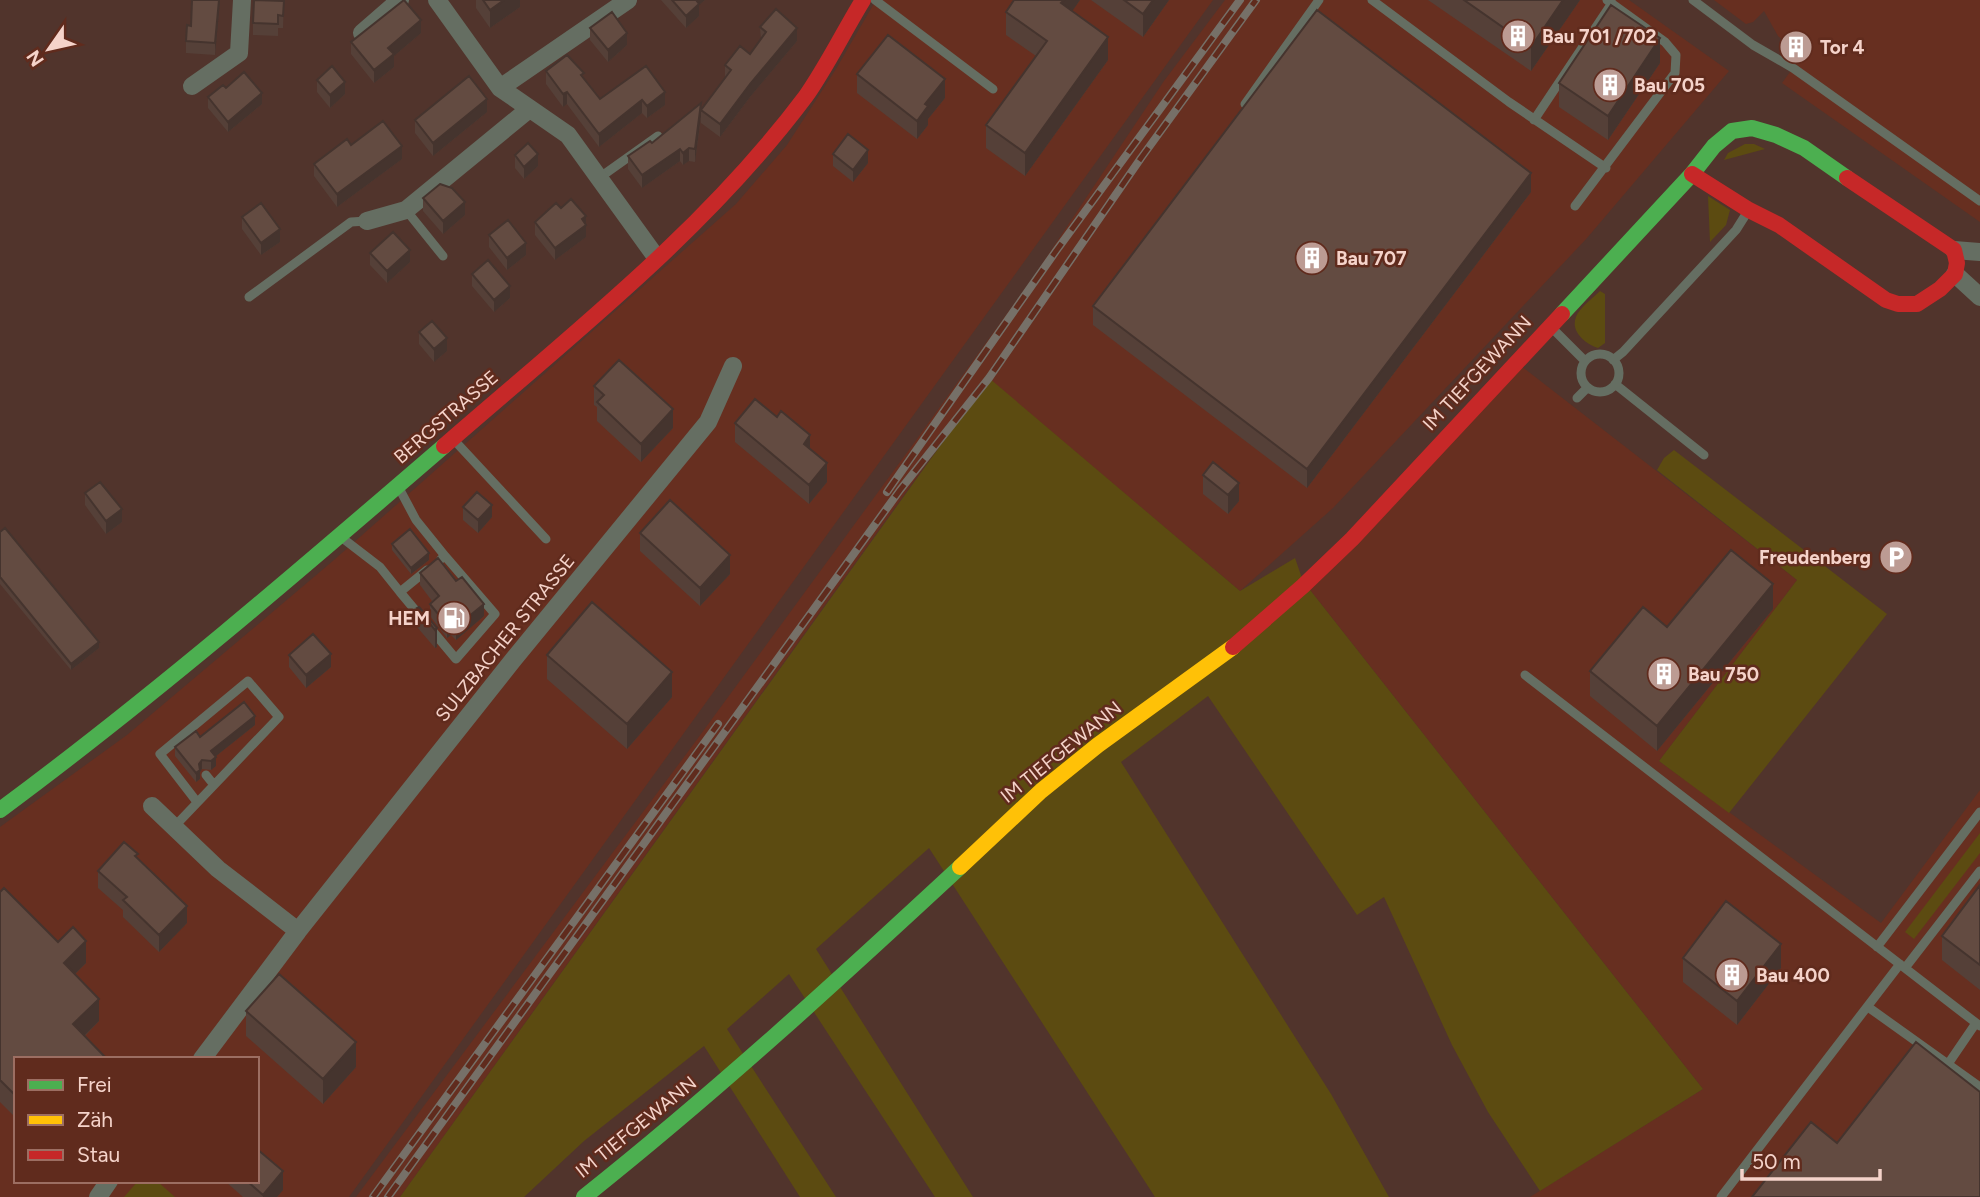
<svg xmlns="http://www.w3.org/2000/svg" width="1980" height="1197" font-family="Figtree,sans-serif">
	<rect width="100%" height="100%" fill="#51342c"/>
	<!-- built -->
	<path fill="#672f20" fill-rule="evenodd" d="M876 0H1213L349 1197H0V827L127 735 334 560 736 204 787 145 836 69ZM16 1059H257V1181H16Z
		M1225 0H1629L1729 71 1587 238 1333 508 1240 591 988 378 400 1197H356L690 749 914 443 1034 276 1164 81Z
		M1714 0H1980V222L1782 83 1801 57 1778 36 1764 11 1753 22 1746 24Z
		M1516 362 1797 580 1659 761 1881 923 1980 790V1197H1530L1703 1089 1303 581Z"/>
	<!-- green -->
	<path fill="#5c4b11" d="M1745 144H1754L1765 149 1724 160 1728 153Z
		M1708 196 1730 210 1726 225 1710 242Z
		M1600 291 1605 294V343L1598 348C1586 344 1570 332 1576 317 1579 308 1593 298 1600 291Z
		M989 378 1240 591 1295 558 1303 581 1703 1089 1540 1191 1488 1112 1452 1045 1384 897 1357 915 1208 696 1121 762 1331 1094 1389 1197H1155L929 848 816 949 973 1197H935L789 974 727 1029 836 1197H800L704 1046 584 1141 524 1197H400Z
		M1674 450 1887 614 1729 813 1659 761 1797 580 1657 470 1664 458Z
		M1980 833V853L1914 939 1905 932Z
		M138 1181H157L175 1197H124Z"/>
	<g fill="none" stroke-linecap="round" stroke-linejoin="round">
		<!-- lane -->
		<path stroke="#656e62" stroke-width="9" d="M875 0 993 89
			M1372 0 1509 102 1606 168
			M1693 0 1753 45 1793 68 1980 201
			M1245 104 1319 0
			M1534 120 1612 3
			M599 178 658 136
			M1575 206 1675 73 1676 55 1665 42 1607 0
			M406 210 443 256
			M249 297 351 222 367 221
			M1551 327 1585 361
			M1581 373a19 19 0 1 1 38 0a19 19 0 1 1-38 0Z
			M1613 360 1623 352 1736 230 1748 211
			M1615 384 1704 455
			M1577 398 1587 388
			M454 440 546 539
			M399 488 416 520 445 556 441 559
			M341 537 380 567 400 592 427 570
			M400 592 456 659 495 614 445 556
			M1525 675 1980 1026
			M206 775 214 785
			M174 827 279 717 248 681 160 754 197 802
			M1877 947 1980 812
			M1905 968 1980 871
			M1868 1007 1980 1087
			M1948 1064 1976 1023
			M1721 1197 1900 964"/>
		<!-- street -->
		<path stroke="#656e62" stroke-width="18" d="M437 0 500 88 568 135 656 257
			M362 33 400 0
			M192 86 239 53 242 0
			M500 88 628 0
			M367 221 406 210 528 110
			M1954 250 1980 252
			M1955 274 1980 297
			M152 806 218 869 298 931
			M202 1059 298 931 513 660 708 422 733 366
			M98 1197 109 1181"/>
		<!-- fast -->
		<path stroke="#4caf50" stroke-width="16" d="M1562 314 1692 174 1714 146 1732 131 1752 128 1776 135 1804 148 1847 178
			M0 810C154 696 299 571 444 446
			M584 1197C716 1092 837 981 960 867"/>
		<!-- slow -->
		<path stroke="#ffc107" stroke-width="16" d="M960 867 1041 791 1098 745 1233 647"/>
		<!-- jam -->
		<path stroke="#c62828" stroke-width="16" d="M1692 174 1749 210 1779 225 1886 300 1898 304H1917L1940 289 1955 274 1957 263 1954 250 1847 178
			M444 446C570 336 705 231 806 96 827 66 844 31 863 0
			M1233 647 1303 586 1352 539 1562 314"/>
		<defs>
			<path id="rail" d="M887 492 1056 251 1240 0
				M373 1197 718 724
				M388 1197 900 490 989 378 1141 158 1256 0"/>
		</defs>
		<!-- rail casing -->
		<use href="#rail" stroke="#767068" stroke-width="8"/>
		<!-- rail -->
		<use href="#rail" stroke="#602b1d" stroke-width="5" stroke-dasharray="16" stroke-linecap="butt"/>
	</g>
	<!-- wall -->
	<path fill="#554038" d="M220 0 215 55 186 53V41L191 26Z
		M476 0H520V7L490 28 476 8Z
		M661 0H705L699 5V16L686 28Z
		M1014 0H1080L1072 11 1108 60 1025 176 986 148V125L1036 56 1006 35V12Z
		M1091 0H1169L1143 37Z
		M1428 0H1580L1531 71Z
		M284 1 283 28H278V36L253 35V23Z
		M760 27 797 41 750 97 720 137 701 123V117L695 162 689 161 683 165 680 161 642 188 628 169V156L652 143 701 110 725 78V65L750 54 761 40Z
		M590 28 627 45 608 62 590 40Z
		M421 33 394 56V67L374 83 351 54V42Z
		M1660 63 1608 140 1559 107V83Z
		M646 66 665 105 647 118 642 113 599 147 567 104 563 107 546 84V71L584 78 600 99Z
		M857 74 945 98 928 119V125L917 139 857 93Z
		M317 80 345 94 330 108 317 92Z
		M226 88 262 104 228 132 208 108V97Z
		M487 112 433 156 415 133V120Z
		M833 154 868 163 853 182 833 166Z
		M515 155 538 166 524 179 515 168Z
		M402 159 337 207 314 176V164Z
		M1531 192 1307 488 1093 325V306Z
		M423 198 465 215 443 234 423 211Z
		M561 208 586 216V237L555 260 535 235V222Z
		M242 217 280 242 261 255 242 229Z
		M489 235 526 255 507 270 489 247Z
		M370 253 410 262 387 283 370 265Z
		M472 274 510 298 494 312 472 286Z
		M419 332 447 351 434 362 419 344Z
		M594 386 673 428 641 462 597 421V407L594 405Z
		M735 423 810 449 827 482 809 504 735 442Z
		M1203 475 1239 501 1228 514 1203 494Z
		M85 493 122 522 106 534 85 505Z
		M463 507 492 517 478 533 463 520Z
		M0 532 99 648 71 670 0 584Z
		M640 533 730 574 700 606 640 551Z
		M392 544 429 560 411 574 392 550Z
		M420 573 456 581 484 616 456 640 451 635 447 638 430 616V604L432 601 420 585Z
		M417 608 437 628V647L435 648 417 627Z
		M1773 609 1657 751 1590 696V671L1667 627Z
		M289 655 331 667 306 688 289 667Z
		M547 655 672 697 627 749 547 679Z
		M255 725 216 756V766L211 770 202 769 200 772V779L196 782 175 756V747L200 737Z
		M138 858 187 923 159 952 123 917V910L98 888V871Z
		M1980 885V990L1942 960V936Z
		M0 892 58 942 86 963 75 974 99 1021 85 1036 16 1059V1118L0 1102Z
		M1683 958 1781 968 1737 1025 1683 982Z
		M246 1011 356 1067 323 1104 246 1036Z
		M225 1181H257L283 1190 277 1197H243Z"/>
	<!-- shaded-wall -->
	<path fill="#45342e" d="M219 0H220L215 55V43Z
		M504 0H520V7L490 28V10Z
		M694 0H705L699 5V16L686 28V16Z
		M1064 0H1080L1061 27V3Z
		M1153 0H1169L1143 37V14Z
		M1563 0H1580L1531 71V47Z
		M421 20V33L394 56V67L374 83V70L388 48Z
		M797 28V41L750 97 720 137V124L750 84Z
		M627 33V45L608 62V50Z
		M1108 37V60L1025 176V153Z
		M1660 38V63L1608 140V116Z
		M945 79V98L928 119V125L917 139V121L925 104Z
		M345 82V94L330 108V95Z
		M567 92V104L563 107V94Z
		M665 92V105L647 118V106Z
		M262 93V104L228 132V122Z
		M487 99V112L433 156V143Z
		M642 100V113L599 147V134Z
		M701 103V116L695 162V149Z
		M402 146V159L337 207V194Z
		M689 148V161L683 165V153Z
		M680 149V161L642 188V175Z
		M868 150V163L853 182V170Z
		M538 154V166L524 179V167Z
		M1531 173V192L1307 488V469Z
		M465 202V215L443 234V221Z
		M586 216V237L555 260V248Z
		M280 229V242L261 255V243Z
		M526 243V255L507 270V258Z
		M410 250V262L387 283V271Z
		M510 286V298L494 312V300Z
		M447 338V351L434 362V349Z
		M673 409V428L641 462V444Z
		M810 435V454L804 444Z
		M827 463V482L809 504V485Z
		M1239 483V501L1228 514V495Z
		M492 505V517L478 533V520Z
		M122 509V522L106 534V521Z
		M429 553V560L411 574V568Z
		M730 555V574L700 606V588Z
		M1773 584V609L1657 751V726Z
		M484 604V616L456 640V627Z
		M451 622V635L447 638V625Z
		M437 628V647L435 648V630Z
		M99 642V648L71 670V664Z
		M331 654V667L306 688V675Z
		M672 672V697L627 749V724Z
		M255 716V725L211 760V751Z
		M216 757V766L211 770V761Z
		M202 760V769L200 772V779L196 782V773L199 764Z
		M187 906V923L159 952V935Z
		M86 941V963L64 985V963Z
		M1781 944V968L1737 1025V1001Z
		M99 999V1021L73 1047V1024Z
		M356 1042V1067L323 1104V1079Z
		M283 1171V1190L277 1197H263V1195Z"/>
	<!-- building -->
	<path fill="#634b41" stroke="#45342e" stroke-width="2" d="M192 0H219L215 43 186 41 187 25 191 26Z
		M254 0 284 1 283 16 278 15V24L253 23Z
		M404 0 421 20 388 48 394 54 374 70 351 42Z
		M483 0H504L490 10Z
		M672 0H696L699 4 686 16Z
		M1014 0H1064L1061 3 1108 37 1025 153 986 125 1047 41 1006 12Z
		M1124 0H1153L1143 14Z
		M1464 0H1563L1531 47Z
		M1611 5 1660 38 1608 116 1559 83Z
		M776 9 797 28 750 84 720 124 701 110 731 70 725 65 740 46 750 54 766 32 760 27Z
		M1317 10 1531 173 1307 469 1093 306Z
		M612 12 627 33 608 50 590 28Z
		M888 35 945 79 925 104 928 106 917 121 857 74Z
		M567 55 584 73 581 75 600 99 646 66 665 92 647 106 642 100 599 134 567 92 563 94 546 71Z
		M332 66 345 82 330 95 317 80Z
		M244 72 262 93 228 122 208 97 223 85 226 88Z
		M469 76 487 99 433 143 415 120Z
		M701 103 695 149 689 148 683 153 680 149 642 175 628 156 650 141 652 143Z
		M383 121 402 146 337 194 314 164 347 139 351 145Z
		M848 134 868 150 853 170 833 154Z
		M528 143 538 154 524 167 515 155Z
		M440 184 452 188 465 202 443 221 423 198Z
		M571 199 586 216 582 219 586 225 555 248 535 222 556 203 561 208Z
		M261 203 280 229 261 243 242 217Z
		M508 220 526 243 507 258 489 235Z
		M393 232 410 250 387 271 370 253Z
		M488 260 510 286 494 300 472 274Z
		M432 321 447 338 434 349 419 332Z
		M619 360 673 409 641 444 597 402 604 395 594 386Z
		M755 399 777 417 781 411 810 435 804 444 827 463 809 485 735 423Z
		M1213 462 1239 483 1228 495 1203 475Z
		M100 482 122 509 106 521 85 493Z
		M477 492 492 505 478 520 463 507Z
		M670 500 730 555 700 588 640 533Z
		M5 528 99 642 71 664 0 577V532Z
		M410 529 429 553 411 568 392 544Z
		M1731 550 1773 584 1657 726 1590 671 1643 607 1667 627Z
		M438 558 456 581 462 577 484 604 456 627 451 622 447 625 430 604 439 596 420 573Z
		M592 602 672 672 627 724 547 655Z
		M419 607 437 628 435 630 417 608Z
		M313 634 331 654 306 675 289 655Z
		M244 702 255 716 211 751 216 757 211 761 202 760 199 764 200 770 196 773 175 747 196 731 200 737Z
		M124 842 138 854 135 856 187 906 159 935 123 900 127 897 98 871Z
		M1980 885V965L1942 936Z
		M4 888 58 942 73 927 86 941 64 963 99 999 73 1024 107 1059H16V1096L0 1080V892Z
		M1726 901 1781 944 1737 1001 1683 958Z
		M279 974 356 1042 323 1079 246 1011Z
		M1916 1042 1980 1092V1197H1752L1811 1122 1837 1143Z
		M257 1149 283 1171 263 1195 247 1181H257Z"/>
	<!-- icons -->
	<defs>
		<symbol id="building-disc" viewBox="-11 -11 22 22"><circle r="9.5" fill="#bc9b93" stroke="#602b1d"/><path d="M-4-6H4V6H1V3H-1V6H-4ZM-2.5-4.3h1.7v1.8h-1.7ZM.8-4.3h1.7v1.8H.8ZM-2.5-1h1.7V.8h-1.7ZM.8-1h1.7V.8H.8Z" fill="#fff"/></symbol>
		<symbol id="parking-disc" viewBox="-11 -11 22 22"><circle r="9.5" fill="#bc9b93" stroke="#602b1d"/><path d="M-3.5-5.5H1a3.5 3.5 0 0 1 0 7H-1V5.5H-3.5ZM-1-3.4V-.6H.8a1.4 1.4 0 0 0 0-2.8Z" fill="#fff"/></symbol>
		<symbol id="fuel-disc" viewBox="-11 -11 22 22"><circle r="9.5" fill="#bc9b93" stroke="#602b1d"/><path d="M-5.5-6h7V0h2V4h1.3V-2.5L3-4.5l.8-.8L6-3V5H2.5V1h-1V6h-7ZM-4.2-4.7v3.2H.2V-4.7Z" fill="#fff"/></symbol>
	</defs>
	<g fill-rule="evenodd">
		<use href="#building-disc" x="1499" y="17" width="38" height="38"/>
		<use href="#building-disc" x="1777" y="28" width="38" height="38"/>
		<use href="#building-disc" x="1591" y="66" width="38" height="38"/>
		<use href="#building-disc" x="1293" y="239" width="38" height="38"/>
		<use href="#parking-disc" x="1877" y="538" width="38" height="38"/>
		<use href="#fuel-disc" x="435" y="599" width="38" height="38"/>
		<use href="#building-disc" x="1645" y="655" width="38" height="38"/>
		<use href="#building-disc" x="1713" y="956" width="38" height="38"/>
	</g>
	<g text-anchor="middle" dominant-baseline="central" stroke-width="5" stroke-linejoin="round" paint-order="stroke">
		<!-- poi labels -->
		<g font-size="19" font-weight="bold" fill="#f5d3ca" stroke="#602b1d" text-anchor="start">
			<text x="1542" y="36">Bau 701 /702</text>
			<text x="1820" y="47">Tor 4</text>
			<text x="1634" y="85">Bau 705</text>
			<text x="1336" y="258">Bau 707</text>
			<text x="1871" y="557" text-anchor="end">Freudenberg</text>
			<text x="430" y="618" text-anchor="end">HEM</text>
			<text x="1688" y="674">Bau 750</text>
			<text x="1756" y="975">Bau 400</text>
		</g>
		<!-- street labels -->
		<g font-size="19" fill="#f5d3ca" stroke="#602b1d">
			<text transform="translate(1477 373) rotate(-47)">IM TIEFGEWANN</text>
			<text transform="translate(446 417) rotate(-41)">BERGSTRASSE</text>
			<text transform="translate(505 638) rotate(-51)">SULZBACHER STRASSE</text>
			<text transform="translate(1061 752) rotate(-39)">IM TIEFGEWANN</text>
			<text transform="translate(636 1127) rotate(-39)">IM TIEFGEWANN</text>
		</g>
	</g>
	<!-- legend -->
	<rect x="14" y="1057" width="245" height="126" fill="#602b1d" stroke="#9c6e62" stroke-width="2"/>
	<rect x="28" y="1080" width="35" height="10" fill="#4caf50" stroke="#9c6e62" stroke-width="2"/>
	<text x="77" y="1092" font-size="21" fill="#f5d3ca">Frei</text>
	<rect x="28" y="1115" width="35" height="10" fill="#ffc107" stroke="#9c6e62" stroke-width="2"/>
	<text x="77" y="1127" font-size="21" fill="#f5d3ca">Zäh</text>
	<rect x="28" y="1150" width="35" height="10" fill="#c62828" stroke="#9c6e62" stroke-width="2"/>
	<text x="77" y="1162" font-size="21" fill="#f5d3ca">Stau</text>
	<!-- north arrow -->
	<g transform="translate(49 49) rotate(236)" stroke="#602b1d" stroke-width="5" paint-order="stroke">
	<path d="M0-5L12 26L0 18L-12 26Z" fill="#f5d3ca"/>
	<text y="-10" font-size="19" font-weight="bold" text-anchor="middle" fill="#f5d3ca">N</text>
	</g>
	<!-- scale -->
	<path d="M1742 1169v10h138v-10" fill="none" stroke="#f5d3ca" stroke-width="3.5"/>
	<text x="1752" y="1169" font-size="21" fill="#f5d3ca" stroke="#602b1d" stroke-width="5" paint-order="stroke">50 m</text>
</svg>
